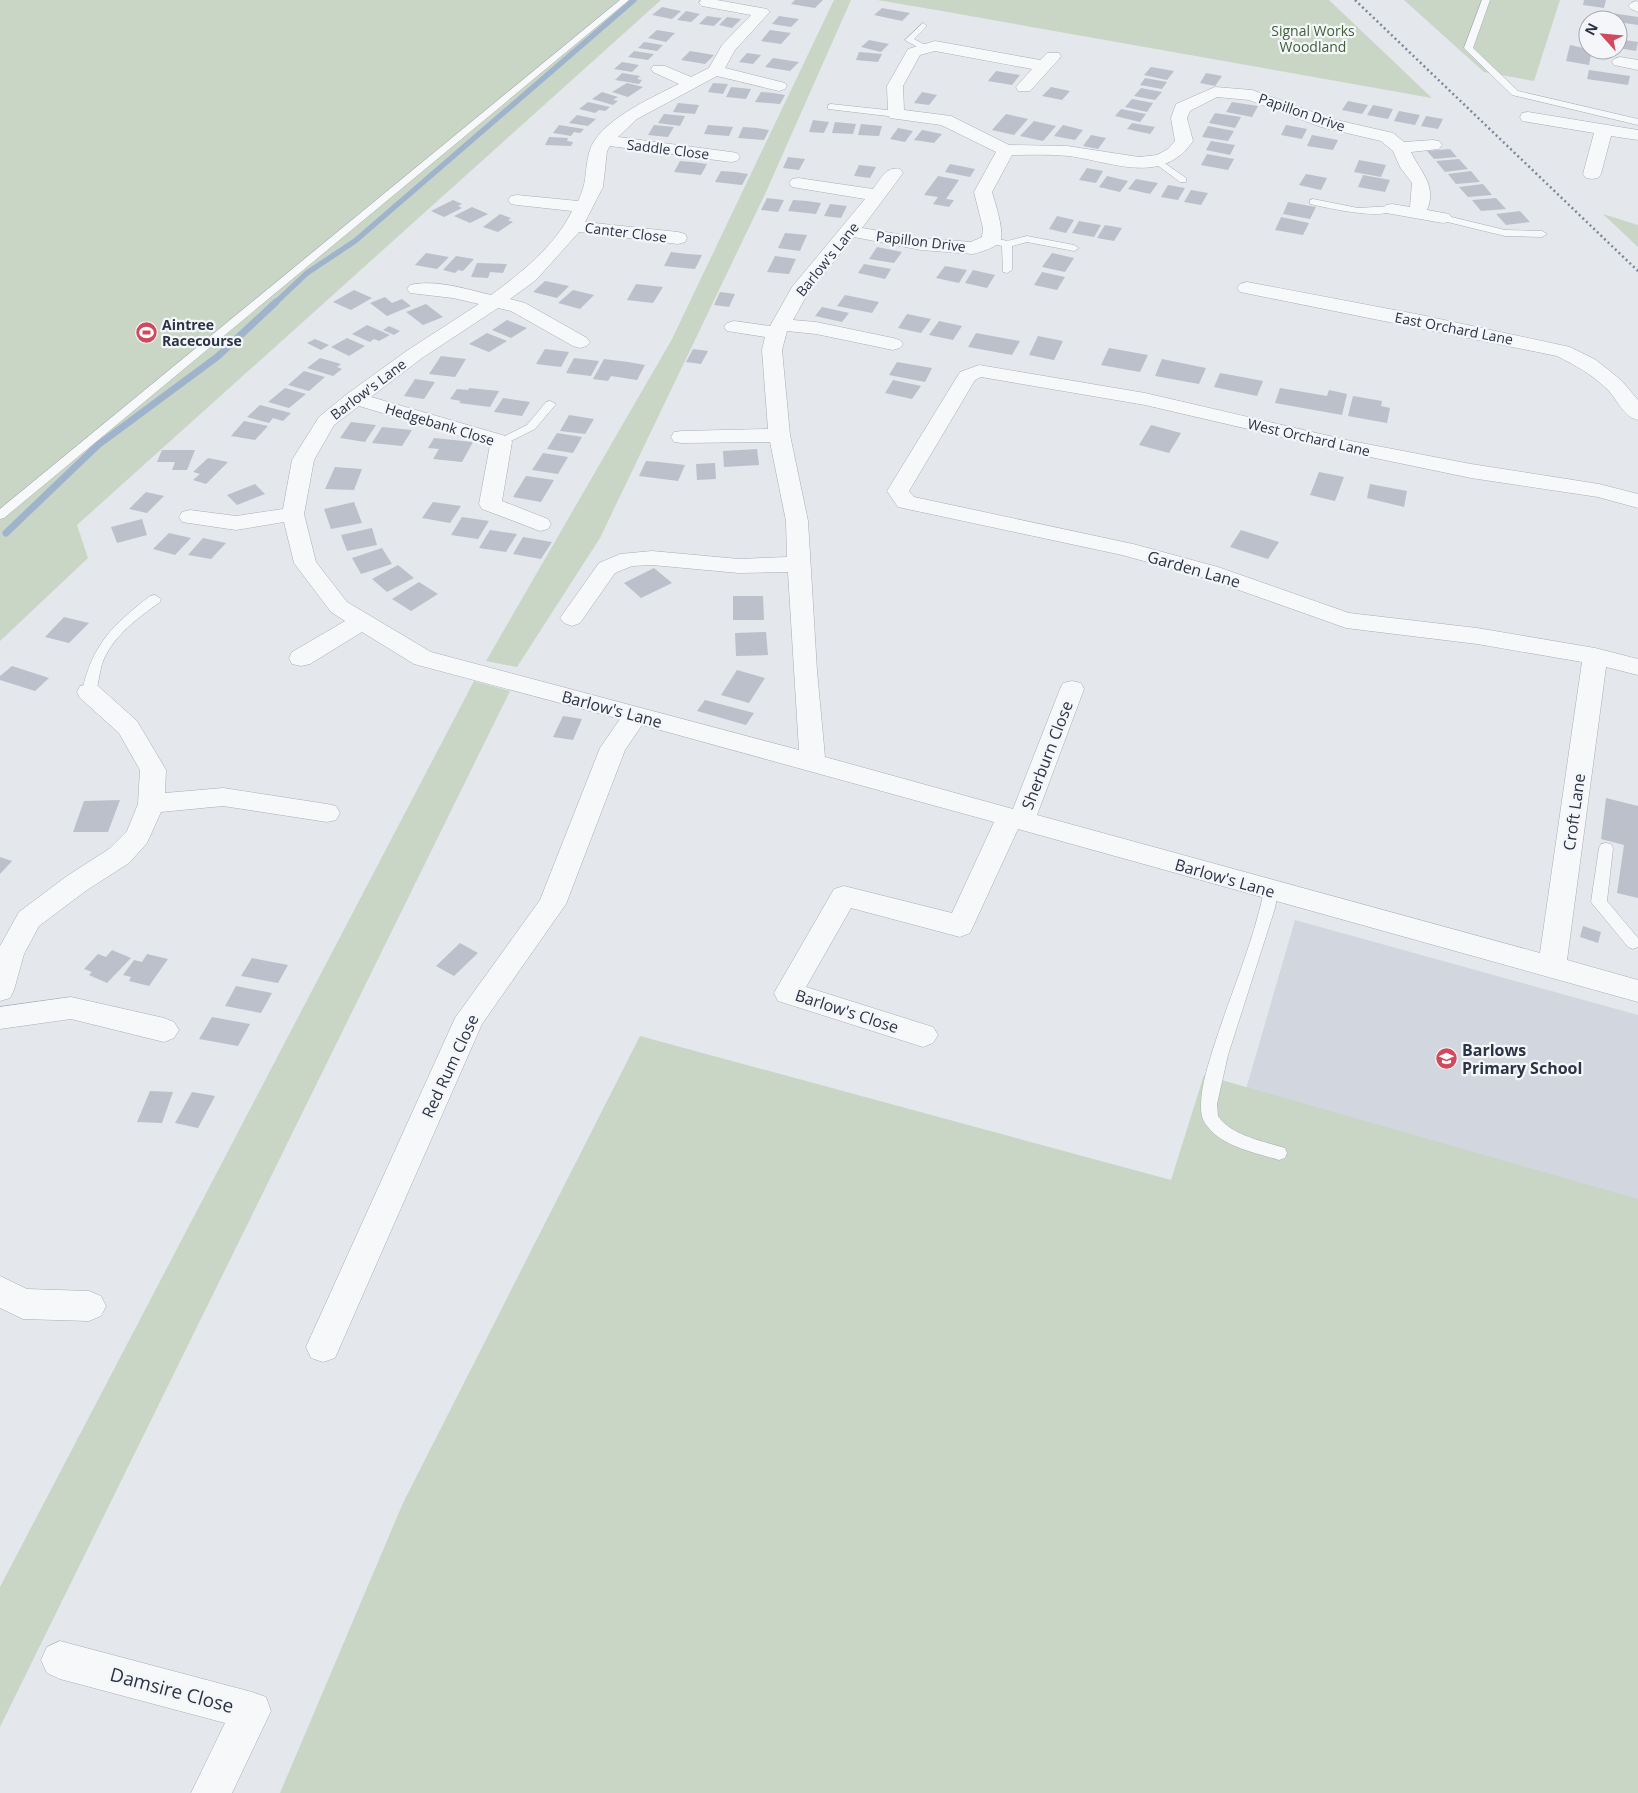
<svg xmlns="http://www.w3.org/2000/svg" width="1638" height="1793" font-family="'Open Sans',sans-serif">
	<rect width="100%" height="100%" fill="#e4e7ec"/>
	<!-- built -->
	<path fill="#d2d6de" d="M1295 920 1638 1015V1224L1242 1103Z"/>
	<!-- green -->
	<path fill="#c9d6c5" d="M0 0H661L77 525 88 558 0 641Z
		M834 0H851L766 192 600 538 517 667 486 661 672 339Z
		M877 0H1329L1432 98 942 11Z
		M1404 0H1560L1534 81 1484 72Z
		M1603 214 1638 225V247Z
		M474 681 510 691 0 1727V1587Z
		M640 1036 1171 1180 1204 1075 1638 1199V1793H280L403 1503Z"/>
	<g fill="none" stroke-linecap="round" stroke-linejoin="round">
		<!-- stream-far1 -->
		<path stroke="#9fb4cc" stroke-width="5.5" d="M274 304 307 273 355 241 634 0"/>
		<!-- stream -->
		<path stroke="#9fb4cc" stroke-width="7" d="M6 533 98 445 217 357 276 302"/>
	</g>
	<!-- building -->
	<path fill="#bbc0ca" d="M795 0H823L815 8 791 4Z
		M1584 0H1606L1604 8 1583 5Z
		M662 7 671 9 681 11 672 19 652 15Z
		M882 8 910 13 902 21 874 15Z
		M686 11 700 14 691 22 677 20Z
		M1605 12 1638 17V25L1618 22V20H1604Z
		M707 16 722 18 714 26 699 24Z
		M779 16 799 19 791 27 772 24Z
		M727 17 741 19 732 28 719 25Z
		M657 30 675 33 666 42 648 38Z
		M770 30 791 33 781 44 761 41Z
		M1618 39 1638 42 1636 51 1618 48Z
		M869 40 889 44 881 52 861 47Z
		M644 42 663 45 657 51 638 48Z
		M1570 45 1592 50 1589 65 1566 61Z
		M634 51 654 54 648 60 628 57Z
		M690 51 714 55 705 64 681 60Z
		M859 52 882 54 878 62 856 60Z
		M747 53 761 55 753 64 739 62Z
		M773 58 799 62 790 71 765 67Z
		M622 62 639 65 632 72 614 69Z
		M1151 67 1174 71 1167 80 1144 75Z
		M1589 70 1630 76 1628 85 1587 79Z
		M996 71 1020 75 1012 85 988 81Z
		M622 73 640 76 637 79 642 80 639 84 615 80Z
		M1206 73 1222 76 1215 86 1200 83Z
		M1145 78 1167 82 1162 89 1140 85Z
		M627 83 643 87 628 97 612 92Z
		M713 83 728 84 723 94 708 92Z
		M731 87 751 89 746 99 726 97Z
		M1051 87 1070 91 1062 100 1042 96Z
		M1141 88 1162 92 1155 100 1134 96Z
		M602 92 618 97 613 100 618 101 613 105 592 99Z
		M761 92 773 93 785 95 780 104 755 102Z
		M922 92 937 95 929 105 914 103Z
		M1132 99 1153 103 1147 112 1125 107Z
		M1348 101 1368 105 1362 114 1342 110Z
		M588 102 610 107 605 111 599 110 595 113 579 109Z
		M1232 102 1258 106 1252 117 1226 112Z
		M678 103 699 105 695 114 673 112Z
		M1373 105 1393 109 1388 119 1367 115Z
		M1121 109 1146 114 1140 122 1115 116Z
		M1399 111 1420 115 1415 125 1394 121Z
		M1215 113 1241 117 1235 128 1209 123Z
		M664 114 685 116 680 126 658 123Z
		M1006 114 1028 119 1014 135 992 130Z
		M577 115 596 119 588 126 569 123Z
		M1426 116 1443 119 1438 129 1421 126Z
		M813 120 829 122 824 133 809 132Z
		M1034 121 1056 126 1043 141 1020 136Z
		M835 122 856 124 853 134 832 133Z
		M1132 123 1155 127 1150 134 1127 129Z
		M861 124 882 126 879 136 858 135Z
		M559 125 584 129 580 133 574 132 571 136 553 133Z
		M654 125 674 127 668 137 648 135Z
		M708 125 733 127 729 136 704 134Z
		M1063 125 1083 130 1075 140 1054 136Z
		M1286 125 1307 129 1302 139 1281 135Z
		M1208 126 1234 131 1228 141 1202 137Z
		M743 127 757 128 769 130 764 140 738 138Z
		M898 128 913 131 905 142 890 139Z
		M922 130 942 134 934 143 914 140Z
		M1091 135 1106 138 1098 149 1083 146Z
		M1312 135 1338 140 1333 150 1307 146Z
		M549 137 568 138 567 141 573 142 571 146 545 145Z
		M1211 141 1235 145 1230 155 1206 150Z
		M1450 149 1457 157 1434 159 1427 151Z
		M1207 154 1234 159 1228 170 1201 165Z
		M788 157 805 159 799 170 783 168Z
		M1459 159 1468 169 1445 172 1436 161Z
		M1359 160 1386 165 1381 177 1354 172Z
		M680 161 693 162 707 164 701 175 674 172Z
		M950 164 975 169 970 177 945 172Z
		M859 165 876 167 870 178 854 176Z
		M1087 168 1103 171 1096 183 1079 180Z
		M721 171 735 172 748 174 742 185 715 182Z
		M1471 171 1480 182 1456 184 1448 174Z
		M1306 174 1327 178 1321 190 1299 185Z
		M1363 175 1390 180 1385 192 1358 187Z
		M938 176 959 180 946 199 954 200 949 207 933 204 938 197 924 195Z
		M1107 176 1128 181 1120 192 1099 187Z
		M1136 179 1158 183 1150 194 1128 189Z
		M1483 184 1492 195 1468 197 1459 187Z
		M1168 185 1185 188 1178 200 1161 197Z
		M1191 190 1208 193 1201 205 1184 202Z
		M767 198 784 200 778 212 761 210Z
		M1496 198 1506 209 1481 211 1472 200Z
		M453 200 462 204 458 206 462 208 444 217 431 211Z
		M793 200 807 201 821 203 816 214 788 211Z
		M1288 202 1316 207 1310 219 1283 214Z
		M830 204 847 206 841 218 824 216Z
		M472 207 488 214 470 223 454 216Z
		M1520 211 1530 222 1506 225 1496 214Z
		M500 214 511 218 508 220 513 222 498 232 483 227Z
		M1057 216 1074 220 1066 233 1049 229Z
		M1281 217 1309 223 1303 235 1275 230Z
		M1079 221 1101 225 1094 237 1072 233Z
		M1105 225 1122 228 1114 241 1097 238Z
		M785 233 807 235 800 251 778 248Z
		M877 247 902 252 894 263 869 259Z
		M671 252 687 254 702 255 695 269 664 266Z
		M426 253 449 257 437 269 415 265Z
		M1052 253 1074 258 1065 272 1042 267Z
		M456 256 474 259 463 271 458 270 455 273 443 270Z
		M775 256 796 259 789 274 767 272Z
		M477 263 507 264 503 273 490 272 488 278 471 277Z
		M864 264 891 269 885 279 858 273Z
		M945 266 967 270 959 283 936 278Z
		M973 270 995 275 987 288 965 283Z
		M1042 272 1065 277 1057 290 1034 285Z
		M545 281 569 286 557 298 533 292Z
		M636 284 663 287 653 303 627 300Z
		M354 290 372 298 351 310 333 302Z
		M573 290 594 295 580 309 558 303Z
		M720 292 735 294 729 307 714 305Z
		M845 295 879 302 872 313 837 306Z
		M385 297 392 303 402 299 411 306 387 316 370 303Z
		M426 304 443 317 423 325 406 312Z
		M822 307 849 313 842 322 815 316Z
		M907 314 931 319 921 333 898 328Z
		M507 320 527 328 511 338 492 330Z
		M939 321 962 326 953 340 929 335Z
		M367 325 390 335 379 341 374 339 370 342 352 334Z
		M389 326 400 331 394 335 383 330Z
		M487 333 507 341 489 352 469 344Z
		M976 333 1020 341 1012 355 968 347Z
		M1038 336 1063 341 1054 360 1029 355Z
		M347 338 365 346 349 356 331 347Z
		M315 339 329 345 321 350 307 343Z
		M1109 348 1148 355 1140 372 1101 365Z
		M545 349 569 352 561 367 536 364Z
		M693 349 708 351 701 364 686 362Z
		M441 356 466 359 455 377 429 374Z
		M320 358 341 364 337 367 342 369 333 376 307 368Z
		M574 358 599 361 591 376 566 373Z
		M604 359 628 362 645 365 637 380 611 376 608 381 593 379Z
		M1162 359 1206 368 1199 384 1155 376Z
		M897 362 932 368 925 382 889 375Z
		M304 371 325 377 309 391 288 385Z
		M1220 373 1242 377 1263 381 1257 396 1214 387Z
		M415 379 435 382 424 399 404 396Z
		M893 380 921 386 912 399 885 393Z
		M285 388 306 394 289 408 268 402Z
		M469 388 499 391 490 407 459 403 461 401 450 399 457 389 468 390Z
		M1280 388 1327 396 1329 390 1347 394 1342 415 1275 403Z
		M1353 396 1382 401 1381 406 1390 408 1387 423 1348 416Z
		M503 398 530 402 522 416 494 412Z
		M260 405 291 413 283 421 273 418 269 423 247 417Z
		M569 415 594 419 585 434 560 431Z
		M244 421 268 426 255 440 231 436Z
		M351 422 376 425 365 442 340 438Z
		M1151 425 1181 433 1169 453 1139 445Z
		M382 427 412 430 402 446 372 443Z
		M557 433 582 437 573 453 547 449Z
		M434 438 473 442 462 462 433 459 439 449 428 448Z
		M757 449 759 465 724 467 723 451Z
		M162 450H195L187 470H172L175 462H157Z
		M543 453 568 457 558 474 532 470Z
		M208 458 228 462 206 484 193 480 200 474 193 472Z
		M646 461 659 462 685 465 678 481 639 476Z
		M715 463 716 479 697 480 696 464Z
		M335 467 362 469 354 490 325 489Z
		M1319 472 1344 477 1335 501 1310 495Z
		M526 476 554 480 541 502 513 497Z
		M255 484 265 494 237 505 227 495Z
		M1370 484 1407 491 1404 507 1367 498Z
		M146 492 164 496 147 513 129 509Z
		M354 502 362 523 331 529 324 509Z
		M433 502 461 506 450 523 422 518Z
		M462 517 489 521 478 539 451 535Z
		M142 519 147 535 117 543 111 527Z
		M372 528 377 545 347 551 341 535Z
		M490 530 517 534 506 552 479 548Z
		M1241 530 1279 542 1268 559 1230 547Z
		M169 533 191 538 175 555 153 549Z
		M523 537 552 542 541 559 513 554Z
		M203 538 226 543 211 559 188 555Z
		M382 548 392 564 361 574 352 558Z
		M398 565 414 578 387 592 372 579Z
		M654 568 672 583 641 598 624 583Z
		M419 582 438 594 411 611 392 599Z
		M733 596H763L764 620H733Z
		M64 617 89 623 69 643 45 637Z
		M766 632 768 655 736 656 735 633Z
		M12 666 49 678 35 691 0 680V676Z
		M737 670 765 678 749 703 721 695Z
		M705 700 754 713 746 725 697 711Z
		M563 716 582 719 573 740 553 737Z
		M1606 798 1638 806V898L1617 893 1624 845 1601 839Z
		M120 800 108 832H73L84 801Z
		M0 857 12 861 0 874Z
		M1583 926 1601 932 1598 943 1580 937Z
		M460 943 478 953 454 976 436 966Z
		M112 950 131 958 107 983 89 975 92 972 84 969 98 954 106 957Z
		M147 954 168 959 149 986 129 981 131 977 123 975 134 960 142 962Z
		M252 958 288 965 278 983 241 976Z
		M236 986 272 993 261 1013 225 1006Z
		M212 1017 250 1024 238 1046 199 1039Z
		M150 1091 173 1092 162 1123 137 1122Z
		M192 1092 215 1096 198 1128 175 1123Z"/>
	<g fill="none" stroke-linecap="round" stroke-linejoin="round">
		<defs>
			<path id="lane" d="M620 0H629L4 518 0 519V509Z
				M1482 0H1490L1473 48 1518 91 1638 119V125L1512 95 1464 48Z
				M923 23 927 26 914 39 927 46 928 48 924 51 905 40Z
				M831 104 896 111 901 114 896 117 828 109V105Z
				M1156 157 1186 178V182H1180L1153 162V158Z
				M1313 199 1358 208 1392 206 1397 209C1383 221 1328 208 1310 204V200Z
				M1443 215 1505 230 1542 231 1547 234 1542 237 1505 236 1439 220 1438 218Z
				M1027 236 1074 245 1079 248 1074 251 1027 242 1012 246V270L1007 273 1003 272 1002 246 987 242 986 240 991 237 1007 241Z
				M550 401 556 404 535 429 505 444H497L495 442 497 440 527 425 546 402Z
				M155 595 161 599 160 602C138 618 114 635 103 661 99 672 99 686 94 695H84L82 692C92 644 113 625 150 596Z
				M1606 843 1611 844 1613 848 1607 901 1638 938V947L1633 949 1628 947 1591 902 1599 848 1601 844Z
				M1271 885 1276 887 1278 891 1275 908 1228 1055 1217 1104 1218 1116C1232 1136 1263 1141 1285 1148L1287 1153 1285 1158 1279 1160C1257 1153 1223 1147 1208 1127 1202 1120 1201 1114 1201 1106 1201 1085 1209 1062 1215 1043 1231 993 1253 943 1264 891L1266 887Z"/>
			<path id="street" d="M701 0H717L767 9 770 12 767 15 735 50 725 68 785 83 787 86 785 89 779 91 717 76 637 119 618 137 731 152 737 153 740 157 737 161 731 162 610 146 607 151 603 187 585 222 678 232 685 234 687 238 685 242 678 244 579 232 536 280 510 299 525 303 587 338 590 342 587 346 580 348 573 346 511 311 498 308 422 358 371 397 509 437 512 442 502 501 548 519 551 524 548 529 540 531 482 509 479 504 490 445 359 406 334 425 314 460 304 514 316 562 347 602 431 652 799 750 788 572 739 573 652 565 632 566 615 573 580 623 572 626 564 623 560 618 599 563 620 554 652 551 739 559 787 557 786 521 770 442 682 443 674 442 671 437 674 432 682 431 768 429 762 350 765 337 727 331 724 327 727 323 734 321 770 326 792 287 865 199 792 187 789 183 792 179 798 178 873 189C881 179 886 166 900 169L903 173 862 228 921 238 971 242 982 237 983 228 974 192 996 152 941 125 890 118 888 114 887 86 908 49 935 41 1040 60 1047 53H1059L1061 56 1059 59 1030 91H1018L1016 87 1032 69 935 51 920 55 903 86 904 110 951 116 1009 145 1067 146 1139 157 1157 155 1168 149 1175 141 1171 118 1176 104 1215 87 1252 90 1332 119 1393 133 1404 142 1433 140 1439 141 1442 145 1439 149 1411 152C1421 173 1437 185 1427 210L1449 214 1452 218 1449 222 1443 223 1386 213 1383 209 1386 205 1392 204 1410 207 1412 183 1400 167 1393 151 1381 141 1321 127 1249 100 1217 97 1190 111 1187 118 1193 141C1162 186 1113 162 1069 156 1050 154 1031 155 1012 155L992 192C995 203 1006 234 999 243 994 248 980 252 973 254L921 250 854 237 808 293 793 320 816 322 893 338 900 340 903 344 900 348 893 350 816 334 787 331 782 350 790 435 808 521 817 671 825 757 1013 809 1060 689 1063 683 1072 681 1081 683 1084 689 1037 815 1540 953 1582 662 1477 644 1346 628 1202 577 1122 555 898 507 887 491 960 372 979 365 1145 393 1351 441 1471 464 1599 484 1638 494V508L1598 497 1471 478 1351 453 1145 405 981 377 975 380 909 491 914 497 1133 544 1218 567 1349 613 1477 628 1595 648 1638 659V675L1606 667 1567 960 1638 980V1002L1018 829 970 933 960 937 851 908 806 987 933 1027 938 1035 933 1043 923 1047 778 1001 774 993 834 889 844 886 952 913 994 822 642 725 625 750 566 904 482 1024 335 1358 323 1362 311 1358 306 1347 455 1018 540 900 600 748 620 719 414 664 362 632 310 664 301 666 292 664 289 658 292 652 345 621 331 612 294 563 284 522 236 530 182 522 179 517 182 512 190 510 236 516 283 509 292 460 319 417 347 394 408 350 479 304 453 298 410 293 407 289 410 285C435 279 466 289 491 295 521 273 555 246 572 211L517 205 511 204 508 200 511 196 517 195 578 201C588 181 584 173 589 153 596 122 653 97 679 84L653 72 651 69 653 66H665L691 77 709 68 722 45 751 15 702 6 699 3Z
				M1636 1 1638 2V12L1631 9 1628 6 1631 3Z
				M1620 57 1638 60V70L1614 65 1612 62 1614 59Z
				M1528 112 1638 130V140L1611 136 1601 174 1598 178 1592 179 1586 178 1583 174 1594 133 1522 121 1520 117 1522 113Z
				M1247 282 1421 315 1570 347 1596 360 1621 380 1638 400V420C1623 417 1617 398 1606 388 1591 374 1575 365 1557 356L1240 292 1237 288 1240 284Z
				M89 684 98 686 137 721 166 770 165 793 223 788 327 804 336 806 340 813 336 820 327 822 223 806 161 812 147 843 129 863 87 890 39 926 24 954 14 990 10 998 0 1001V946L19 912 67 876 109 849 127 831 138 804 140 770 119 733 80 698 77 692 80 686Z
				M71 997 164 1018 174 1022 179 1030 174 1038 164 1042 71 1019 0 1029V1007Z
				M0 1276 27 1289 89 1291 101 1296 106 1306 101 1316 89 1321 23 1319 0 1308Z
				M60 1641 252 1692 266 1697 271 1711 232 1793H191L225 1723 60 1679 47 1673 41 1660 47 1647Z"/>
		</defs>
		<!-- lane casing -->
		<use href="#lane" stroke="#a9aeb7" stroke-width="1"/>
		<!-- street casing -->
		<use href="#street" stroke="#a9aeb7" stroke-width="1"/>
		<!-- lane -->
		<use href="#lane" fill="#f7f8fa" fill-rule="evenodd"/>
		<!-- street -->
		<use href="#street" fill="#f7f8fa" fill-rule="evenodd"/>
		<!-- rail -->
		<path stroke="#7d8696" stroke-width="2.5" stroke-dasharray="2 3" stroke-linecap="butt" d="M1355 0 1638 271"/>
	</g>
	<!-- icons -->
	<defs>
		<symbol id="stadium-disc" viewBox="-11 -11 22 22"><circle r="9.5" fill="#d1495b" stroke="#f4f6f9"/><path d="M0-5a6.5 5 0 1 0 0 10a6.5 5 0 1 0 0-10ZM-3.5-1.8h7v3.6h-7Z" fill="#fff"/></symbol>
		<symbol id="school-disc" viewBox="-11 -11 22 22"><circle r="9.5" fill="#d1495b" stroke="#f4f6f9"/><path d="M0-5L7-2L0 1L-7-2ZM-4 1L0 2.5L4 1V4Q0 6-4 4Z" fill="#fff"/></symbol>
	</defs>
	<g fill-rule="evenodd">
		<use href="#stadium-disc" x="134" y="320" width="25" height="25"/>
		<use href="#school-disc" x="1434" y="1046" width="25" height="25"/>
	</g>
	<g text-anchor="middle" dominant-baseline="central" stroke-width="4.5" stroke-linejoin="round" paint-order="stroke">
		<!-- far-park labels -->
		<g font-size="14" fill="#3f6138" stroke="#f4f6f9">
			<text x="1313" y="30">Signal Works<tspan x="1313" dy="16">Woodland</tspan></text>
		</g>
		<!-- far-street labels -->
		<g font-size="14" fill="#2b3445" stroke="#f4f6f9">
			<text transform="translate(1302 112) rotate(19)">Papillon Drive</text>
			<text transform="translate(668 149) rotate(7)">Saddle Close</text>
			<text transform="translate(626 232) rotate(7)">Canter Close</text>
			<text transform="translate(921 241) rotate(7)">Papillon Drive</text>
			<text transform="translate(827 259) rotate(-51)">Barlow's Lane</text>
			<text transform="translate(1454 328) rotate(11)">East Orchard Lane</text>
			<text transform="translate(368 389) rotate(-37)">Barlow's Lane</text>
			<text transform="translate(440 424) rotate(17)">Hedgebank Close</text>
			<text transform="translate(1309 437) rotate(13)">West Orchard Lane</text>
		</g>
		<!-- far-poi labels -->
		<g font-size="14" font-weight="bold" fill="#2b3445" stroke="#f4f6f9" text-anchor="start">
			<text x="162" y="324">Aintree<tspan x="162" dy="16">Racecourse</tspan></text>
		</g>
		<!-- street labels -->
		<g font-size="16" fill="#2b3445" stroke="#f4f6f9">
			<text transform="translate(1194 569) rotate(16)">Garden Lane</text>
			<text transform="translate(612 709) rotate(15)">Barlow's Lane</text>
			<text transform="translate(1047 755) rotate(-69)">Sherburn Close</text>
			<text transform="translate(1574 812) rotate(-82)">Croft Lane</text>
			<text transform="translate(1225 878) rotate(16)">Barlow's Lane</text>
			<text transform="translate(847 1011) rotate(18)">Barlow's Close</text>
			<text transform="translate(450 1066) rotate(-65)">Red Rum Close</text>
		</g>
		<!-- poi labels -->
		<g font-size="16" font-weight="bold" fill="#2b3445" stroke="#f4f6f9" text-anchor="start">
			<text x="1462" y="1050">Barlows<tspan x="1462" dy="18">Primary School</tspan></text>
		</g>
		<!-- near-street labels -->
		<g font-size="19" fill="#2b3445" stroke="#f4f6f9">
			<text transform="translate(172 1690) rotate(15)">Damsire Close</text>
		</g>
	</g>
	<!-- north arrow -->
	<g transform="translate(1603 35) rotate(297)"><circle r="24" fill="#f4f6f9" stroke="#a4a8b1"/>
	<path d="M0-4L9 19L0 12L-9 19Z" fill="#d1495b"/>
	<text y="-8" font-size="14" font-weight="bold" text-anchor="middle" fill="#2b3445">N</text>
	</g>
</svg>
